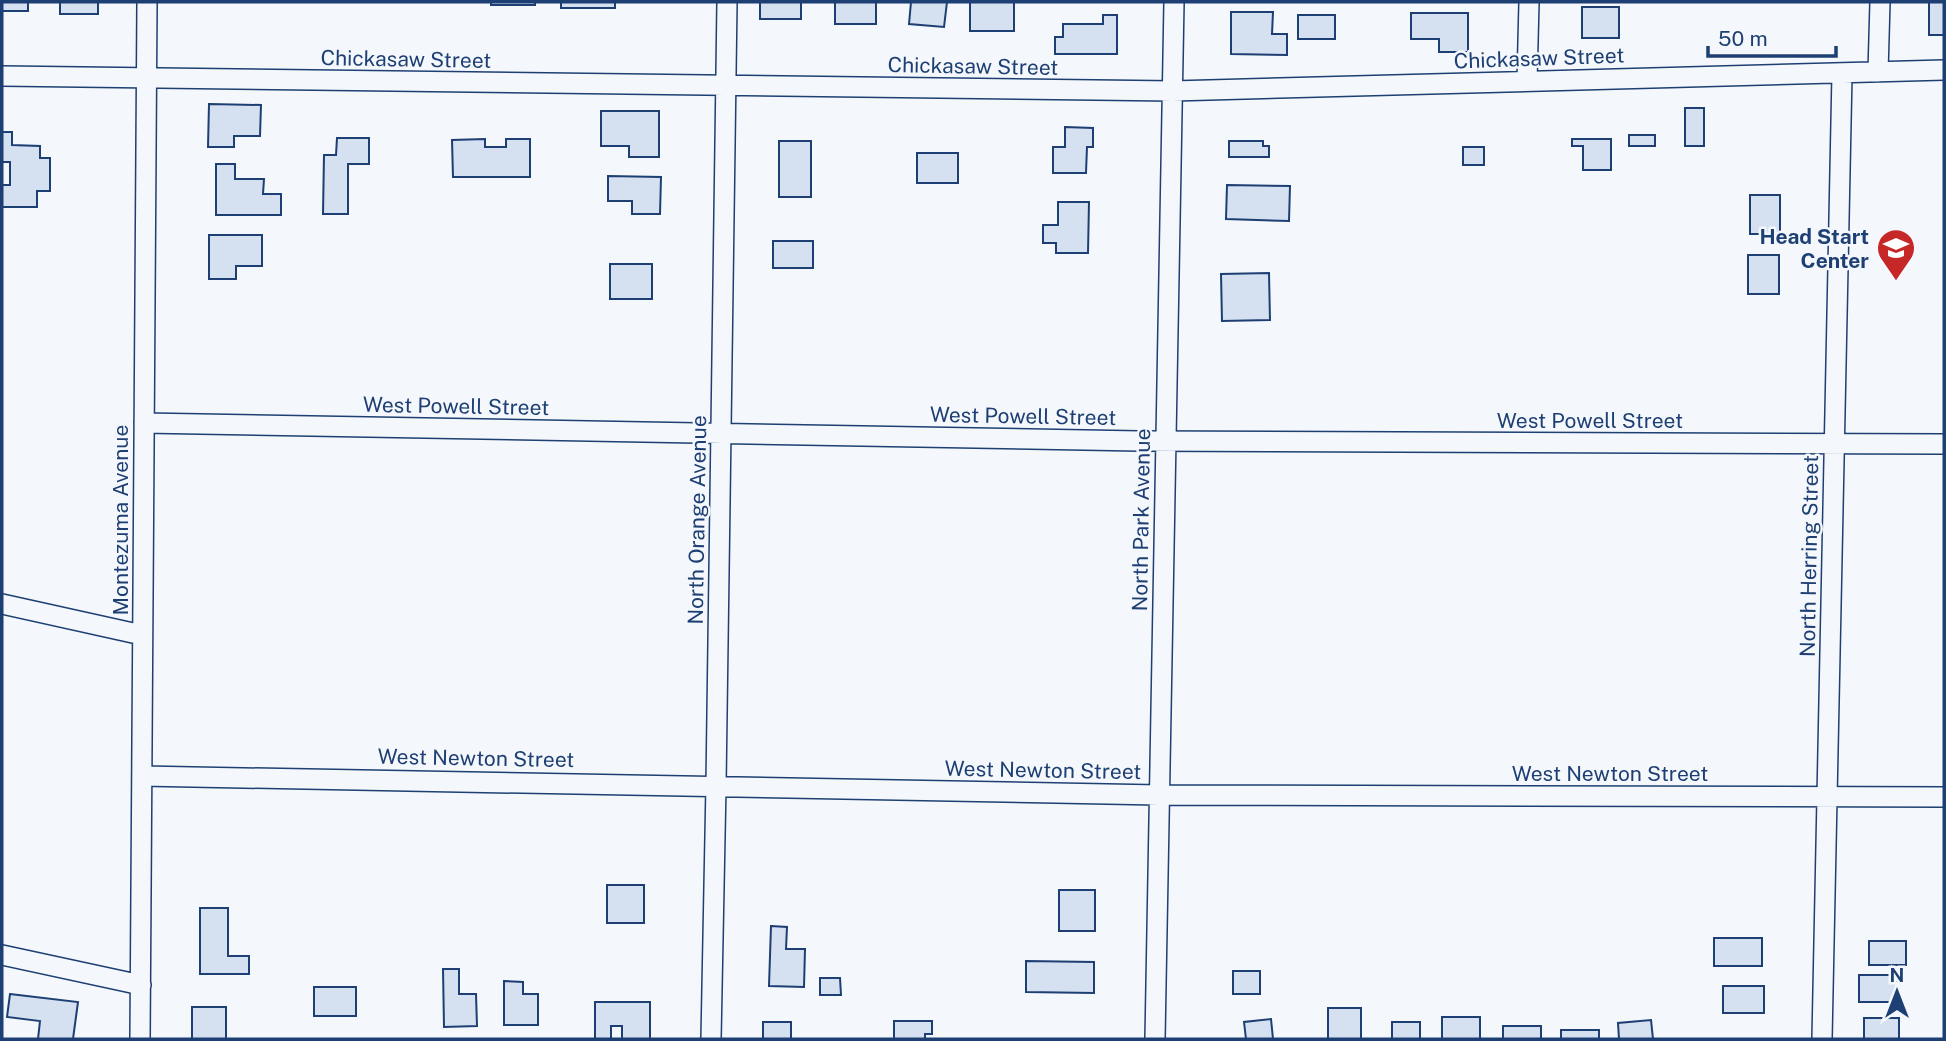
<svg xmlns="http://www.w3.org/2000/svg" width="1946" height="1041" font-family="'Public Sans',sans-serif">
	<rect width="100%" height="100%" fill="#f4f7fb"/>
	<!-- building -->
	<path fill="#d5e0f0" stroke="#1d3f73" stroke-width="2" d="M2 2H28V11H2Z
		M60 2H98V14H60Z
		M491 2H535V5H491Z
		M561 2H615V8H561Z
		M760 2H801V19H760Z
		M835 2H876V24H835Z
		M911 2H947L944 27 909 24Z
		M970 2H1014V31H970Z
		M1929 2H1944V35H1929Z
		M1582 7H1619V38H1582Z
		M1231 12H1273L1272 34H1287V55L1231 54Z
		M1411 13H1468V52H1439V39H1411Z
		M1103 15H1117V54H1055V37H1063V24H1103Z
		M1298 15H1335V39H1298Z
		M209 104 261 105 260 136H234V147H208Z
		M1685 108H1704V146H1685Z
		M601 111H659V157H629V146H601Z
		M1065 127 1093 128V147H1087L1086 173H1053V147H1065Z
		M2 132H12V145L40 146V158H50V191H37V207H2V185H10V162H2Z
		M1629 135H1655V146H1629Z
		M337 138H369V164H348V214H323L324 155H336Z
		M485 139V147H506V139H530V177H453L452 140Z
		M1572 139H1611V170H1583V146H1572Z
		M779 141H811V197H779Z
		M1229 141H1263V146H1269V157H1229Z
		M1463 147H1484V165H1463Z
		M917 153H958V183H917Z
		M216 164H235V179H264L263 194H281V215H216Z
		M608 176 661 177 660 214H632V201H608Z
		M1227 185 1290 186 1289 221 1226 219Z
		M1750 195H1780V234H1750Z
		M1058 202H1089L1088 253H1056V243H1043V225H1058Z
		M209 235H262V266H236V279H209Z
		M773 241H813V268H773Z
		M1748 255H1779V294H1748Z
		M610 264H652V299H610Z
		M1269 273 1270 320 1222 321 1221 274Z
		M607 885H644V923H607Z
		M1059 890H1095V931H1059Z
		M200 908H228V956H249V974H200Z
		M771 926 787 927 786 949H805L804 987 769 986Z
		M1714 938H1762V966H1714Z
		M1869 941H1906V965H1869Z
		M1026 961 1094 962V993L1026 992Z
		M443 969H459V994H476L477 1026 444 1027Z
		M1233 971H1260V994H1233Z
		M1859 975H1897V1002H1859Z
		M820 978H840L841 995H820Z
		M504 981 523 982V994H538V1025H504Z
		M1723 986H1764V1013H1723Z
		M314 987H356V1016H314Z
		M10 994 78 1002 73 1039H38L40 1021 7 1017Z
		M595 1002H650V1039H622V1026H611V1039H595Z
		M192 1007H226V1039H192Z
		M1328 1008H1361V1039H1328Z
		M1442 1017H1480V1039H1442Z
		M1864 1018H1899V1039H1864Z
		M1271 1019 1273 1039H1246L1244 1022Z
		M1651 1020 1653 1039H1619L1618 1023Z
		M894 1021H932V1034H925V1039H894Z
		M763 1022H791V1039H763Z
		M1392 1022H1420V1039H1392Z
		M1503 1026H1541V1039H1503Z
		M1561 1030H1599V1039H1561Z"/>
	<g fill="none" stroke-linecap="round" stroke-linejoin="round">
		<defs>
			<path id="minor" d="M1878 72 1880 2
				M2 76 1173 91 1944 70
				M1527 81 1529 2
				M144 423 1139 441 1944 444
				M2 604 142 635
				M142 776 1159 795 1944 797
				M2 955 141 985
				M140 1039 147 2
				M711 1039 716 785 727 2
				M1155 1039 1174 2
				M1822 1039 1842 74"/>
		</defs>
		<!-- minor casing -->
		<use href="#minor" stroke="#1d3f73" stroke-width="22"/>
		<!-- minor -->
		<use href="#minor" stroke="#f4f7fb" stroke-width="19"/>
	</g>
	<!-- icons -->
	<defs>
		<symbol id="school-pin" viewBox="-11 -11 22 30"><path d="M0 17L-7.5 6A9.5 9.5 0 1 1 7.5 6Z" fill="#c62828" stroke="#f4f7fb"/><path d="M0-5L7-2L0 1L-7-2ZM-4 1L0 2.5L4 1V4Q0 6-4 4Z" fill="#fff"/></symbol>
	</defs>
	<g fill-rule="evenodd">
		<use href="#school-pin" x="1874" y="226" width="44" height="60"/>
	</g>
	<g text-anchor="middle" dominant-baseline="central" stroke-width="5" stroke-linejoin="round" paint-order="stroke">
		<!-- street labels -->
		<g font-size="21" fill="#1d3f73" stroke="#f4f7fb">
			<text transform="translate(1539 58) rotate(-2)">Chickasaw Street</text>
			<text transform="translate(406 59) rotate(1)">Chickasaw Street</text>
			<text transform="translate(973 66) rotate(1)">Chickasaw Street</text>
			<text transform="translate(456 406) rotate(1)">West Powell Street</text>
			<text transform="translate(1023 416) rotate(1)">West Powell Street</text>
			<text x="1590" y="420">West Powell Street</text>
			<text transform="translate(120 520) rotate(-90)">Montezuma Avenue</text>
			<text transform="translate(697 520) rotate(-89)">North Orange Avenue</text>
			<text transform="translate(1141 520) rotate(-89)">North Park Avenue</text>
			<text transform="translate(1809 556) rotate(-89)">North Herring Street</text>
			<text transform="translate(476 758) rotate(1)">West Newton Street</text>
			<text transform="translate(1043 770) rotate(1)">West Newton Street</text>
			<text x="1610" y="773">West Newton Street</text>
		</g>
		<!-- poi labels -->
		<g font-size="21" font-weight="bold" fill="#1d3f73" stroke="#f4f7fb" text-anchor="end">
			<text x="1869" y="236">Head Start<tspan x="1869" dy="24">Center</tspan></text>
		</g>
	</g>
	<!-- border -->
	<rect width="1946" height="1041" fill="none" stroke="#1d3f73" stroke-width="7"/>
	<!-- north arrow -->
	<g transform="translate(1897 992)" stroke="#f4f7fb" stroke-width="5" paint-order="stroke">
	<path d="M0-5L12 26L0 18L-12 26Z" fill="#1d3f73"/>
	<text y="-10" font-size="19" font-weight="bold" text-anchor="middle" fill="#1d3f73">N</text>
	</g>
	<!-- scale -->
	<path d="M1708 46v10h128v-10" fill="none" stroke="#1d3f73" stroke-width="3.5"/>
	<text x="1718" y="46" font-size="21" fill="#1d3f73" stroke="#f4f7fb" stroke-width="5" paint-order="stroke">50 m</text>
</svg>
